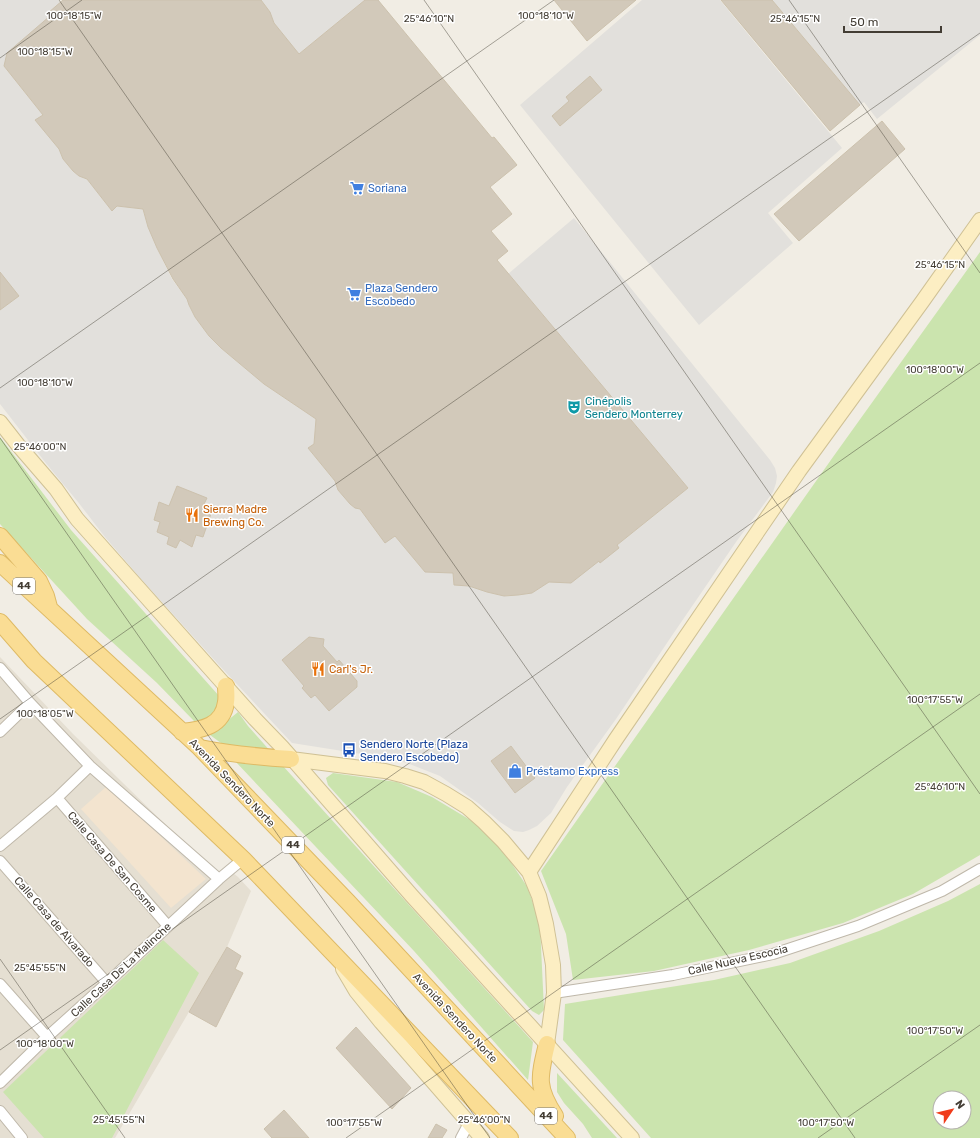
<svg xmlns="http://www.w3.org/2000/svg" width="980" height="1138" font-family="Rubik,sans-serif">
	<rect width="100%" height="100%" fill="#f1ede4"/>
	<!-- residential -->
	<path fill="#e5dfd2" d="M0 657 73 734 224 882 233 873 238 877 251 891 227 947 115 1138H0Z"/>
	<!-- commercial -->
	<path fill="#f3e4cf" d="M107 786 206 879 171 908 81 809Z"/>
	<!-- green -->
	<path fill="#cbe4ae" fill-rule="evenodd" d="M980 252V855L913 894 843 923 749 950 654 971 573 980 566 934 541 871 833 457Z
		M0 437 71 530 220 697 217 711 207 720 194 721 157 683 87 619 0 524Z
		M238 712 248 726 272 753 238 750 221 743 210 735Z
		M235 761 283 766 533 1042 528 1080 414 951Z
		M333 773 397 782 432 797 472 821 502 849 528 888 540 925 544 1010 539 1015 532 1011 328 785 326 778Z
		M980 884V1138H651L563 1040 565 1004 714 980 790 963 879 931 948 901ZM940 1098H964V1122H940Z
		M163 940 199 973 112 1138H44L3 1092Z
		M557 1073 617 1138H592L583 1124 564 1103 557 1092Z"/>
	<!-- parking -->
	<path fill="#e2e0dc" d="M0 0H58L60 3 50 16 4 66 43 115 36 120 59 149 63 159 73 171 79 176 87 179 112 211 117 206 143 209 148 227 157 248 172 279 187 299 189 305 195 317 209 336 221 348 264 384 316 419 314 444 309 449 335 481 338 490 355 508 360 509 385 542 395 536 425 572 453 573 454 585 469 586 487 592 504 596 518 595 532 593 549 582 599 561 600 562 619 548 617 545 688 488 508 274 574 218 770 460 775 468 777 476 776 483 773 492 736 542 671 637 616 719 567 787 551 813 537 826 529 830 523 832 514 831 500 822 478 803 440 776 407 763 387 758 292 743 219 665 141 579 105 537 78 502 45 462 0 404Z
		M261 0H365L299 54 274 23 270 12Z
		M642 0H720L842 148 768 213 793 243 699 325 520 105Z
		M772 0H980V35L877 119 864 102 860 105Z"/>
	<!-- building -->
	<path fill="#d2c9ba" stroke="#ccc1ad" d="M63 0H261L270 12 274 23 299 54 365 0H378L492 138 494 137 517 165 490 187 512 214 491 231 508 251 497 260 688 488 617 545 619 548 600 563 599 561 571 583 549 582 532 593 518 595 504 596 487 592 469 586 454 585 453 573 425 572 395 536 385 543 360 509 355 508 350 504 338 490 335 481 308 448 314 444 316 419 264 384 221 348 209 336 195 317 189 305 187 299 173 279 157 248 148 227 143 209 117 206 112 211 87 179 79 176 73 171 63 159 59 149 35 120 43 115 4 66 7 53 50 16 48 13Z
		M554 0H636L587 41Z
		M721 0H772L860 105 830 131Z
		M590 76 602 90 560 126 552 116 569 101 566 97Z
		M882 121 905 149 799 241 774 214Z
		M0 272 19 296 0 310Z
		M177 486 207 498 203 506 213 508 203 537 196 535 192 547 180 540 176 548 167 544 169 537 157 532 160 522 154 520 159 502 169 506Z
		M309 637 324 639 323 646 337 662 339 660 357 681V687L329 711 315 695 311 698 302 688 304 686 282 660Z
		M511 746 535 778 515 793 491 761Z
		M227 947 241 956 235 969 243 973 216 1027 189 1012Z
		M356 1027 411 1088 392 1109 336 1048Z
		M284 1110 309 1138H272L264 1129Z
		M436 1124 447 1130 442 1138H428Z"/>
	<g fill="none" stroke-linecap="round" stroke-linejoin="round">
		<defs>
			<path id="street" d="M0 668 30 703 90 766 219 879
				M0 732 30 703
				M57 798 168 926
				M0 846 57 798 90 766
				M0 861 107 983
				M0 984 47 1037
				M554 993 673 975 773 954 858 926 942 891 980 869
				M0 1083 47 1037 107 983 219 879 243 859
				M0 1111 22 1138
				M461 1138 469 1123"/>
			<path id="secondary" d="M0 422 18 445 56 489 77 519 255 719 282 747 412 896 632 1138
				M291 759 385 771 405 776 424 782 446 794 467 807 484 822 503 841 529 872 539 896 546 924 553 965 554 993 547 1044
				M529 872 616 739 799 471 922 302 980 220
				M343 969 356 991 381 1022 482 1138"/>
			<path id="primary" d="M0 536 39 581 46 596 49 607
				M0 563 200 748 348 902 567 1138
				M0 622 34 661 243 859 510 1138
				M182 732C202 730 223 726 226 702 227 697 226 691 226 686
				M200 748C230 754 260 757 291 759
				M547 1044C539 1077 536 1087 555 1116"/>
		</defs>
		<!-- street casing -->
		<use href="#street" stroke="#bfb8aa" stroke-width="12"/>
		<!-- secondary casing -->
		<use href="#secondary" stroke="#cfc195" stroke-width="16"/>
		<!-- primary casing -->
		<use href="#primary" stroke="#deba65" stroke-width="18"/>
		<!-- street -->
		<use href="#street" stroke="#fff" stroke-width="10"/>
		<!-- secondary -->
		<use href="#secondary" stroke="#fceec3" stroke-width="14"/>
		<!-- primary -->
		<use href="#primary" stroke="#fadd94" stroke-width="16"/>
	</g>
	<!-- ticks -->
	<path fill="none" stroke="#433d34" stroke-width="1" stroke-opacity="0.45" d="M59 0 855 1138M424 0 980 794M789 0 980 273M0 58 82 0M0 388 554 0M0 438 490 1138M0 719 980 33M0 959 125 1138M0 1050 980 363M346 1138 980 694M818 1138 980 1025"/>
	<!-- icons -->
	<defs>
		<symbol id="supermarket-bare" viewBox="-9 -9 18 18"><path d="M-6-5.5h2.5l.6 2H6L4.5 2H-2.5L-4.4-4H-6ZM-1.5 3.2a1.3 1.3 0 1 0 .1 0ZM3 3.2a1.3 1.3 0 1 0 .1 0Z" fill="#3f7fe0" stroke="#fff" stroke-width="2.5" paint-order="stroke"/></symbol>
		<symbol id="theatre-bare" viewBox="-9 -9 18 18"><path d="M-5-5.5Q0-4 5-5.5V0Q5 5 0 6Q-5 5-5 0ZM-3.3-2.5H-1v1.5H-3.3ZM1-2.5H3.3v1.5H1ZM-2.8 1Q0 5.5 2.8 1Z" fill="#0f9aa8" stroke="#fff" stroke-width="2.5" paint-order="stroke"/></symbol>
		<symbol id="restaurant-bare" viewBox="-9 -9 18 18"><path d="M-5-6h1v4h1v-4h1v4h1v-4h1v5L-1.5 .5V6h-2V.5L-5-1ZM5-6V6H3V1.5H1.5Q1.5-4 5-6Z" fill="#e8710a" stroke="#fff" stroke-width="2.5" paint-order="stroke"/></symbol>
		<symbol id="bus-bare" viewBox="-9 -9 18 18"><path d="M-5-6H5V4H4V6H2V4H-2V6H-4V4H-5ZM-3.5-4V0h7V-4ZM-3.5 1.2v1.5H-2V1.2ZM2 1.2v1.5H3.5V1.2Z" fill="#1a4fb4" stroke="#fff" stroke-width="2.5" paint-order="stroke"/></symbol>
		<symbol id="shop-bare" viewBox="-9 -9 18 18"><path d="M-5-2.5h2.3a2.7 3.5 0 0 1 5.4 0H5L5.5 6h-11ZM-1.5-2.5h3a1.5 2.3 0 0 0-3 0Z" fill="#3f7fe0" stroke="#fff" stroke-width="2.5" paint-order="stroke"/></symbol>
	</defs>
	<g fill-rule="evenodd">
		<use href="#supermarket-bare" x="347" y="178" width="20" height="20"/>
		<use href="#supermarket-bare" x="344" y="284" width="20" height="20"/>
		<use href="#theatre-bare" x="564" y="397" width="20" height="20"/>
		<use href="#restaurant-bare" x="182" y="505" width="20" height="20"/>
		<use href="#restaurant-bare" x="308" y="659" width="20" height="20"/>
		<use href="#bus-bare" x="339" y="740" width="20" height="20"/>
		<use href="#shop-bare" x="505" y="761" width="20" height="20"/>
	</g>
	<g text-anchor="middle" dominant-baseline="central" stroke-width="3" stroke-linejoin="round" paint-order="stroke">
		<!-- shield labels -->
		<g fill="#fff" stroke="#7b7771" stroke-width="1">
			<rect x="13" y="578" width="22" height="16" rx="3"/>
			<rect x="282" y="837" width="22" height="16" rx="3"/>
			<rect x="535" y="1108" width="22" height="16" rx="3"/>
		</g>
		<g font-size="10" font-weight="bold" fill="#433d34">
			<text x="24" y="586">44</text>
			<text x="293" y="845">44</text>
			<text x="546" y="1116">44</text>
		</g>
		<!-- shop labels -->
		<g font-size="11" fill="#366cbe" stroke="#fff" text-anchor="start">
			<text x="368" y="188">Soriana</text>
			<text x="365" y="288">Plaza Sendero<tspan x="365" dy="13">Escobedo</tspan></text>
			<text x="526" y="771">Préstamo Express</text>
		</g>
		<!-- culture labels -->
		<g font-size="11" fill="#0d838f" stroke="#fff" text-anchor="start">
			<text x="585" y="401">Cinépolis<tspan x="585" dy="13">Sendero Monterrey</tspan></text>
		</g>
		<!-- food labels -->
		<g font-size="11" fill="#c56008" stroke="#fff" text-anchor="start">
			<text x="203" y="509">Sierra Madre<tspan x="203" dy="13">Brewing Co.</tspan></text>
			<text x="329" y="669">Carl's Jr.</text>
		</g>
		<!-- transit labels -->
		<g font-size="11" fill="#164399" stroke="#fff" text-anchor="start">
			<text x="360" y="744">Sendero Norte (Plaza<tspan x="360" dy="13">Sendero Escobedo)</tspan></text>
		</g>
		<!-- street labels -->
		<g font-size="11" fill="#433d34" stroke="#fff">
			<text transform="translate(232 783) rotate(46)">Avenida Sendero Norte</text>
			<text transform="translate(112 862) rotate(49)">Calle Casa De San Cosme</text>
			<text transform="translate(54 922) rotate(49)">Calle Casa de Alvarado</text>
			<text transform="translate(738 960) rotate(-13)">Calle Nueva Escocia</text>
			<text transform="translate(121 970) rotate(-43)">Calle Casa De La Malinche</text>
			<text transform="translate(455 1018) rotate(47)">Avenida Sendero Norte</text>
		</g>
	</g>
	<g font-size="10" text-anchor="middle" fill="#433d34" stroke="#fff" stroke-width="3" stroke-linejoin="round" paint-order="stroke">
		<text x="546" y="19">100°18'10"W</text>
		<text x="74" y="19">100°18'15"W</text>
		<text x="429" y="22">25°46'10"N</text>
		<text x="795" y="22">25°46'15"N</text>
		<text x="45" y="55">100°18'15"W</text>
		<text x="940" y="268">25°46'15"N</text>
		<text x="935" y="373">100°18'00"W</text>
		<text x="45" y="386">100°18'10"W</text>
		<text x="40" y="450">25°46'00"N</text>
		<text x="935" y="703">100°17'55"W</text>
		<text x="45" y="717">100°18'05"W</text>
		<text x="940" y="790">25°46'10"N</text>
		<text x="40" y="971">25°45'55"N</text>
		<text x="935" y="1034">100°17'50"W</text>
		<text x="45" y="1047">100°18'00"W</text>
		<text x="119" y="1123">25°45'55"N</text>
		<text x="484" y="1123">25°46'00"N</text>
		<text x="354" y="1126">100°17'55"W</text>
		<text x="826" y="1126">100°17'50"W</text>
	</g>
	<!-- north arrow -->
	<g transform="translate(952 1110) rotate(55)"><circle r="19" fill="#ffffff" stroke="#b4b1ae"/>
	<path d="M0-3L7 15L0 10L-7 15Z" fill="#f03c1b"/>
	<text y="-6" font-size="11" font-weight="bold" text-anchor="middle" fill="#433d34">N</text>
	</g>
	<!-- scale -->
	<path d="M844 26v6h97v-6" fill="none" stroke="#433d34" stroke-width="2"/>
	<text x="850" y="26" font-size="12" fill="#433d34" stroke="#ffffff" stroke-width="3" paint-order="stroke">50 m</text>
</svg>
